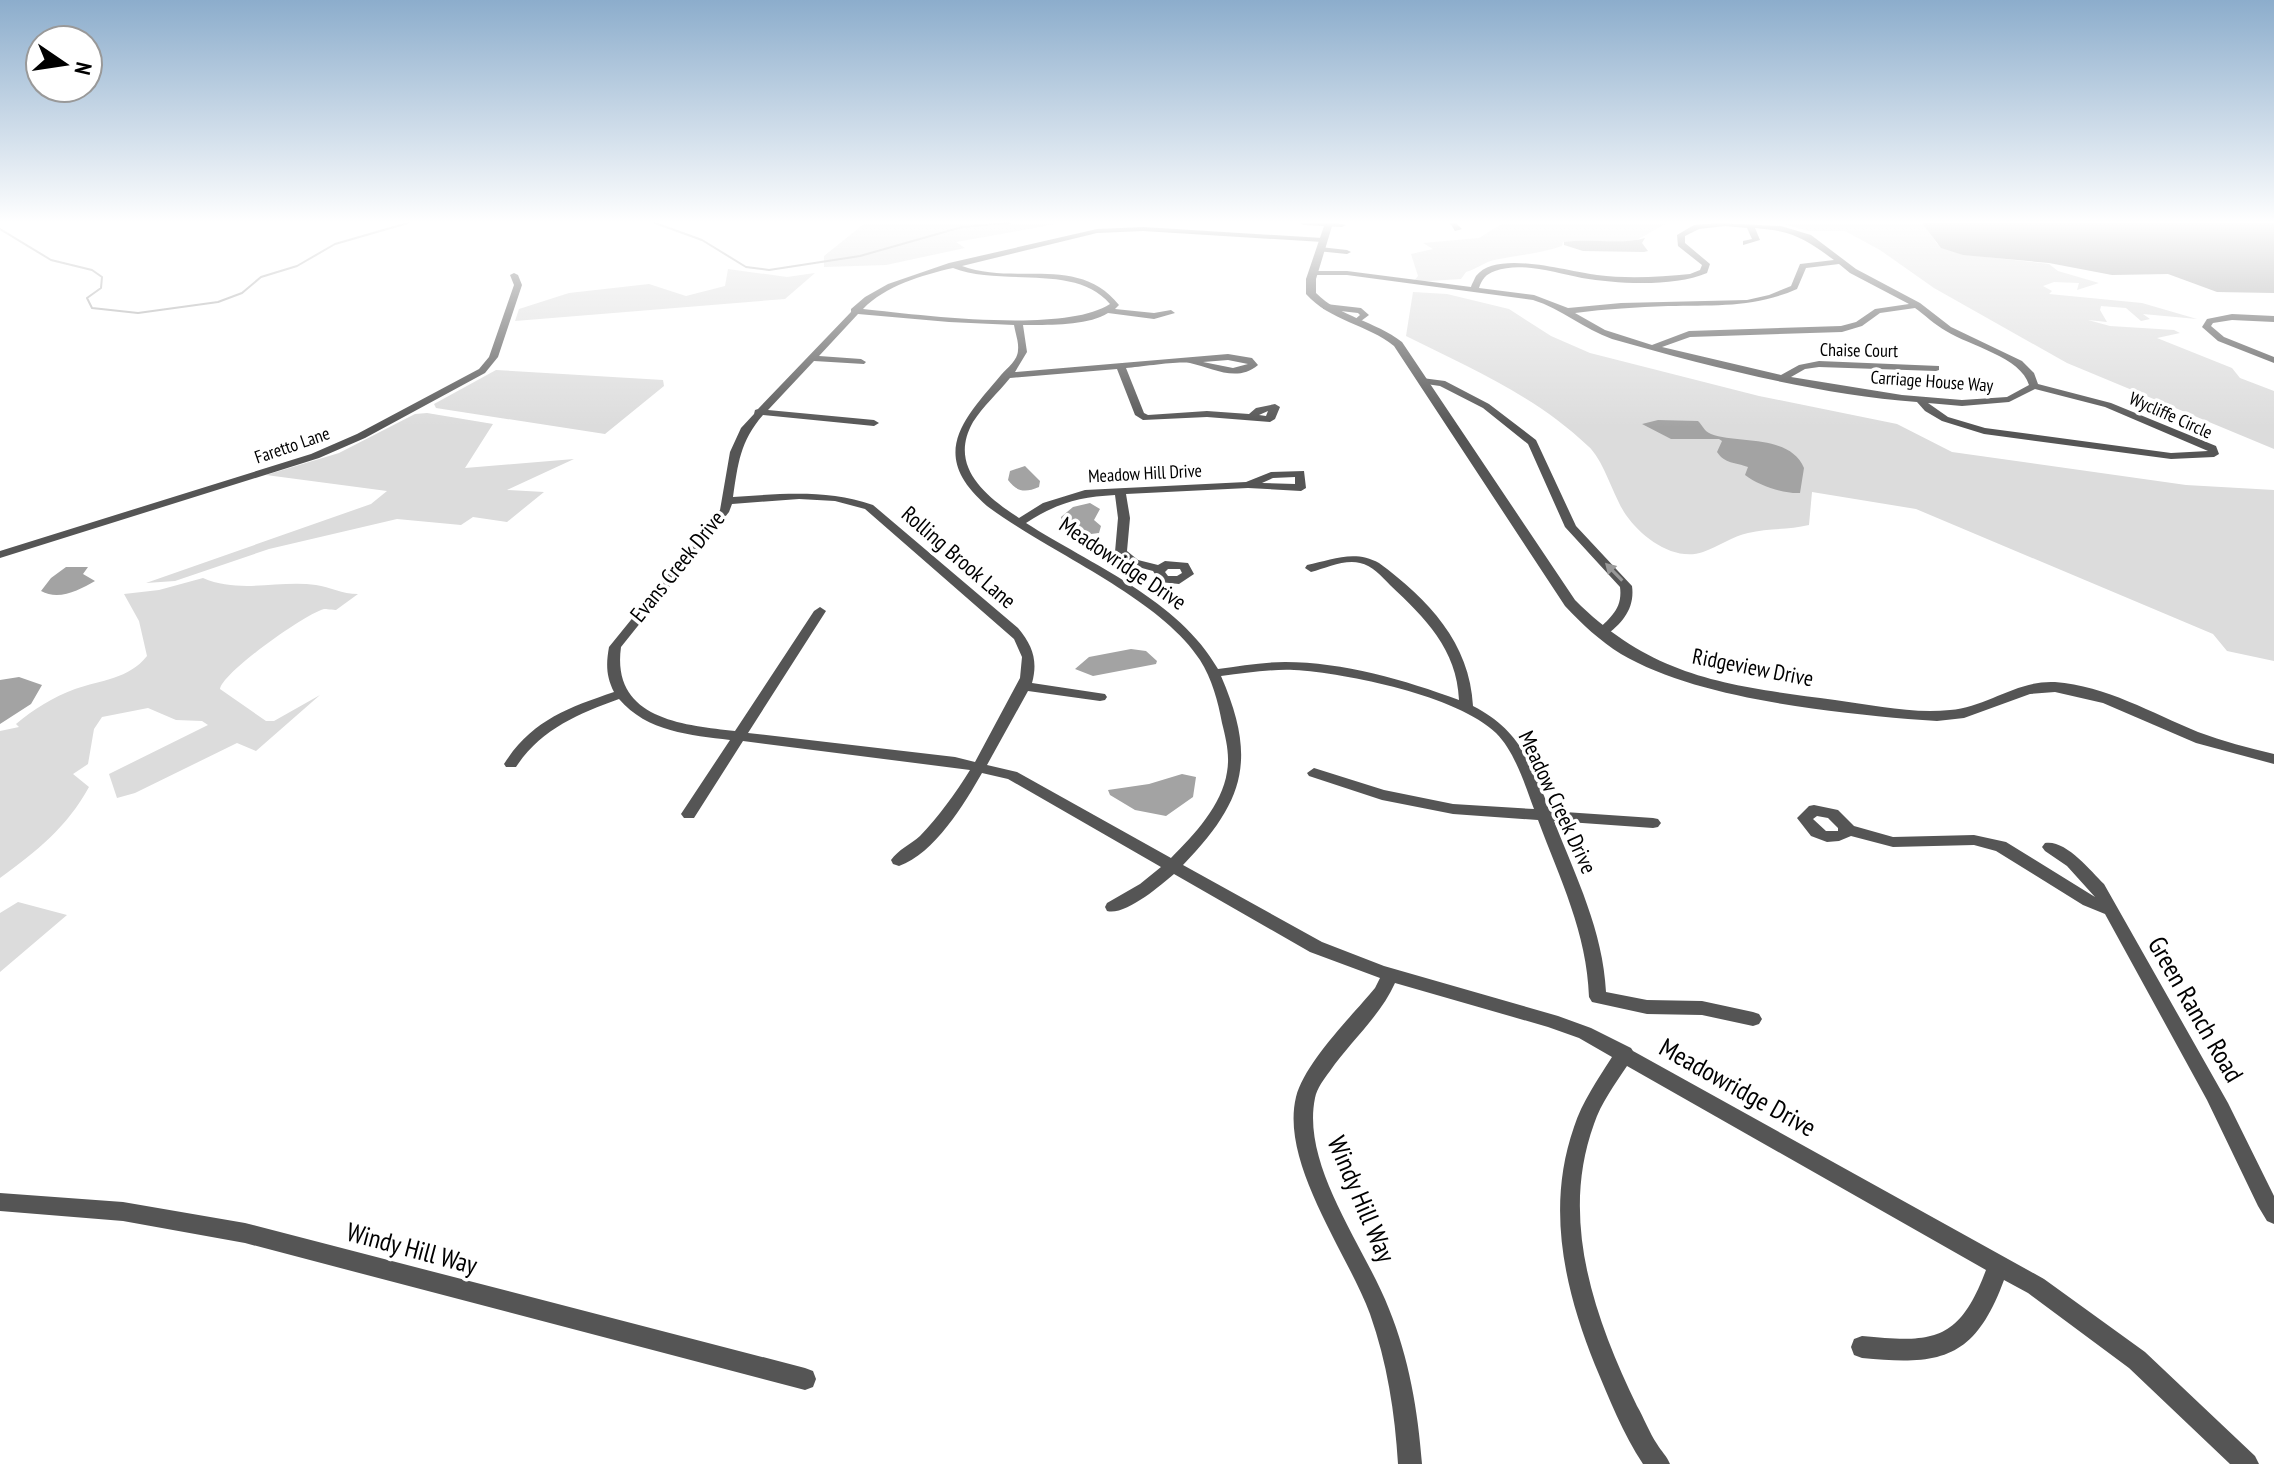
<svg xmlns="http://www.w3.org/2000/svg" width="2274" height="1464" font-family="'PT Sans Narrow',sans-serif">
	<rect width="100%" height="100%" fill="#fff"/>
	<!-- green -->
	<path fill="#dcdcdc" d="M865 223H1062L956 242 965 248 886 265 824 267V256Z
		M1503 223H1667L1635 241 1563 242 1562 246C1539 254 1518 255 1494 260 1485 262 1476 269 1466 272L1461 279 1413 282 1418 276 1411 254 1433 249 1423 243 1479 238Z
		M1779 223H1924L1937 244 1960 254 2049 264 2058 271 2099 283 2077 290 2079 283 2054 282 2043 286 2052 291 2049 294 2142 303 2197 319 2143 314 2150 319 2141 321 2126 308 2101 306 2100 310 2107 322 2088 320 2110 326 2174 330 2180 333 2157 338 2232 368 2240 378 2274 391V449L2067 363 1934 288 1880 250 1845 231H1809Z
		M728 269 787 277 815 273 785 299 515 321 519 309 569 293 649 284 686 296 725 286Z
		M1413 292 1447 294 1509 309 1551 336 1590 353 1759 396 1897 424 1952 452 2186 485 2274 490V661L2227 651 2213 634 1916 509 1812 492 1809 525C1789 530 1768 528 1748 533 1733 536 1718 547 1703 552 1675 562 1642 538 1626 515 1613 496 1604 460 1588 446 1536 396 1470 368 1406 336Z
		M496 370 663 380 664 386 605 434 436 408 434 404Z
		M427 413 493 424 465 468 574 459 507 490 544 492 507 522 473 517 461 525 397 519 269 549 175 581 146 583 371 504 387 491 266 475 339 453 415 414Z
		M203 578C240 594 278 580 316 585 330 587 342 594 358 594L336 610C335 610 324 609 324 609 305 614 223 672 220 689L266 721H274L320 695 256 751 237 743 135 793 117 798 109 774 208 725 202 721 176 720 148 708 102 717 94 729 88 764 73 774 89 787C67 827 37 851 0 878V731L19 727 16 724C34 709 53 697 75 689 101 680 129 679 147 656L139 621 124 594 159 590Z
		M18 902 67 915 0 972V913Z"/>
	<!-- water -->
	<path fill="#a3a3a3" d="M1922 223H2274V293L2217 292 2168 274 2112 275 2049 263 1963 255 1941 248Z
		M1645 238 1642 243 1648 251 1644 252 1583 251 1564 245V242C1591 238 1620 245 1645 238Z
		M1658 420 1698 421C1703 426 1704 431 1711 434 1738 444 1790 434 1804 468L1800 493C1785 494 1759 486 1745 475L1748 467C1735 462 1725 464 1717 452L1722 441 1719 439H1671L1642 424Z
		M1025 466 1040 481 1039 487C1025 493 1017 492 1008 480L1010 471Z
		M1090 503 1100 509 1094 520 1101 526 1099 533 1083 535 1062 523 1061 517 1073 507Z
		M66 567H88L83 574 95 581C79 590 59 601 41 591L51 578Z
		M1131 649 1146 651 1157 661 1156 664 1093 676 1075 669 1089 657Z
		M19 677 42 685 31 704 0 724V680Z
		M1182 774 1196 777 1193 797 1166 816 1135 810 1110 795 1108 790 1149 784Z"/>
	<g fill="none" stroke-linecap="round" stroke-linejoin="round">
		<!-- stream -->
		<path stroke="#a3a3a3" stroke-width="2" d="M655 223 702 240 746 267 769 270 860 256 962 227 1010 223
			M0 229 51 260 92 270 102 277 101 288 87 298 92 308 138 313 218 302 242 293 261 277 297 266 335 244 408 223"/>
		<!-- minor -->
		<path fill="#555" fill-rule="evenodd" d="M1300 223H1336L1346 225 1342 227 1304 225Z
			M1450 223H1456L1462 229 1455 231Z
			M1718 223 1781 226 1811 235 1856 269 1920 303 1951 327 2022 361 2034 373 2038 384 2111 403 2216 446 2219 454 2214 457 2171 459 1984 434 1942 421 1925 411 1917 402C1815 394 1711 367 1612 339 1584 329 1562 309 1533 300L1347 275H1313L1309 273 1313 271H1347L1471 287C1471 286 1476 276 1476 276 1497 249 1568 272 1597 275 1628 279 1660 277 1690 274L1700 270 1702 265 1678 246 1677 235 1694 225ZM1725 226 1747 228 1752 239 1743 241V245L1760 240 1755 228C1793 231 1804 238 1834 260L1800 264 1791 286 1769 295 1747 300 1621 303 1568 308 1534 295 1479 288C1482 279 1486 274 1495 271 1521 261 1556 273 1582 278 1618 284 1674 287 1707 273L1710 264 1685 243V236L1699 229ZM1839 264 1850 273 1909 304 1875 309 1856 322 1841 326 1689 331 1652 345 1605 330 1575 313C1606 309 1637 307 1668 306 1715 305 1754 308 1797 289L1806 268ZM1915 308C1925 315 1935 325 1946 331 1970 346 2021 357 2029 385L2007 397 1962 400 1902 395 1791 377 1805 369 1819 367 1936 371 1939 370V366L1819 361 1799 365 1781 375 1662 347 1690 337 1842 332 1862 326 1880 313ZM2035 389 2105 407 2208 451 2171 453 1985 428 1948 417 1928 403 1962 406 2009 402Z
			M1143 227 1323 238 1327 240 1323 242 1143 231 1097 233 962 266C1015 286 1079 254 1119 305L1115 309 1154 313 1171 310 1175 313 1154 319 1108 313C1088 326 1046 325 1023 325L1027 352 1015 372 1228 354 1252 358 1258 365C1237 383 1213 368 1190 363 1176 361 1142 367 1126 368L1144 413 1148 415 1207 411 1249 414 1256 408 1275 404 1280 407 1275 419 1270 422 1207 417 1143 420 1135 415 1117 369 1010 378C998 393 983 406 973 422 948 466 985 496 1019 518L1043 503 1085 490 1246 482 1271 472 1304 471 1306 488 1301 491 1248 488 1126 494 1130 518 1127 551 1138 560 1158 565 1165 561 1188 563 1194 574 1179 584 1160 582 1153 571C1137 567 1127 564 1115 552L1118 518 1115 495C1079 497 1057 503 1026 523 1090 564 1179 600 1218 669 1240 666 1262 662 1285 662 1343 662 1405 680 1459 700 1457 649 1425 618 1390 585 1382 577 1372 565 1360 563 1345 559 1326 568 1311 572L1305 568 1307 565C1331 560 1355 549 1379 563 1428 599 1470 643 1473 706 1520 730 1531 763 1550 811L1653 818 1658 819 1661 823 1658 827 1653 828 1554 821C1576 877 1603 931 1606 992L1647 1000 1702 1001 1753 1012 1759 1014 1762 1019 1759 1024 1753 1026 1702 1015 1647 1014 1592 1002 1589 997C1587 933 1560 879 1538 820L1453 814 1382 800 1309 776 1307 773 1314 768 1384 790 1453 804 1534 809C1525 785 1515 752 1496 733 1458 696 1347 673 1294 670 1270 669 1246 673 1221 676 1257 759 1245 801 1183 865L1322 942 1384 966 1558 1016 1591 1028 1631 1048 1633 1051 2044 1279 2145 1352 2255 1456 2259 1464H2230L2129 1368 2028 1293 2004 1280C1975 1359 1941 1366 1862 1358L1854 1355 1851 1347 1854 1339 1862 1336C1933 1343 1959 1342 1986 1270L1627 1066C1615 1084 1601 1103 1594 1124 1559 1220 1595 1319 1637 1406 1644 1418 1649 1432 1657 1444 1661 1451 1667 1456 1670 1464H1643C1623 1434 1609 1398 1595 1365 1564 1288 1546 1207 1574 1127 1582 1102 1598 1079 1612 1057L1579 1038 1548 1027 1395 983C1381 1015 1350 1042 1330 1071 1324 1079 1317 1088 1315 1098 1301 1166 1365 1247 1389 1309 1409 1358 1418 1411 1422 1464H1398C1395 1413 1387 1362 1370 1314 1347 1252 1280 1163 1296 1097 1305 1062 1352 1016 1375 988L1380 978 1310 952 1174 874C1160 886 1125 916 1107 911L1105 907 1107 903 1140 884 1161 867 1008 779 982 773C965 803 934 854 899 866L893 864 891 860C898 850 911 844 920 836 939 816 955 794 970 770L743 741 694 818H684L681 814 730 740C691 735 647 732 619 699 578 714 541 729 516 767H506L504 764C531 721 567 708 614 692 606 676 606 664 609 647L720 510 730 452 741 428 754 414 755 410 758 409 851 312V309L865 297 888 284 949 263 1097 229ZM953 268C1002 287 1076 263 1110 304 1064 334 920 315 863 309 885 286 922 275 953 268ZM858 314 949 322 1014 325C1015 332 1019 342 1018 350 1018 360 1007 368 1001 375 963 420 928 455 987 506 1048 552 1159 597 1200 660 1212 679 1218 701 1222 723 1226 739 1230 755 1227 772 1222 805 1194 835 1171 858L1017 772 987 765 1028 691 1100 701 1105 700 1107 697 1105 694 1032 683C1038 661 1033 646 1018 628L873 505C826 489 781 494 733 497 738 464 740 441 763 415L874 426 879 423 874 420 768 410 814 361 864 364 866 362 861 359 819 356ZM1228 360 1248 364 1233 368 1203 362ZM1268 411 1266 416 1259 415ZM1295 477V484L1262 483 1273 478ZM799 499 835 501 865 509 1014 639 1022 657 1020 678 975 762 955 757 748 733 826 611 820 607 814 611 735 731C683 725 611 719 621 647L729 512 732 504ZM1168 569H1180L1182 573 1177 576H1168L1165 572Z
			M1320 247 1347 250 1351 252 1347 254 1317 251V247Z
			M514 273 518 275 522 285 498 357 485 373 365 438 319 458 0 558V551L311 454 357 434 479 369 489 357 514 285 510 275Z
			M1326 304 1361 308 1369 315 1357 324 1353 321 1360 315 1358 313 1323 309V305Z
			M2232 314 2274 316V322L2232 320 2213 323 2211 326 2224 337 2274 357V363L2218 341 2202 327 2207 319Z
			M1422 378 1445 381 1489 404 1536 440 1576 526 1632 586C1635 608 1623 623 1605 636L1601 637 1595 633C1609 618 1623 610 1620 587L1565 527 1528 444 1483 408 1440 386 1419 383V379Z
			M1814 805 1838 810 1854 826 1893 837 1974 835 2006 842 2095 897 2067 866 2045 851 2042 847 2045 843C2065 839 2090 870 2104 884L2228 1103 2274 1196V1224L2267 1221 2258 1206 2207 1100 2105 914 2083 905 1996 851 1974 845 1893 847 1851 836 1839 841 1827 842 1811 836 1797 818 1809 806ZM1817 816 1828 818 1838 828V831H1826L1813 819Z
			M0 1193 123 1202 245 1223 805 1368 813 1371 816 1379 813 1387 805 1390 245 1243 123 1221 0 1211Z"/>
		<!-- tertiary -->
		<path fill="#555" fill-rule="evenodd" d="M1325 223H1333L1316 279V293C1340 317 1375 321 1402 342L1575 600C1654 679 1731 686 1835 700 1873 705 1912 714 1950 710 1987 707 2017 680 2055 682 2106 686 2152 713 2198 732 2223 741 2248 748 2274 754V764L2196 743 2103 703 2055 692 2030 694 1964 718 1937 721 1908 719C1822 711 1696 698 1621 654 1600 641 1582 624 1565 606L1394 346C1367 324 1330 321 1306 294V279Z"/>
	</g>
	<!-- one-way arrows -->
	<defs><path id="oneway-solid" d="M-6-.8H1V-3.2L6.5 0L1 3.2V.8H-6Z" transform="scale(2)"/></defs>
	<use fill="#999" href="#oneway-solid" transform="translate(1614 572) rotate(-134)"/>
	<!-- sky -->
	<linearGradient id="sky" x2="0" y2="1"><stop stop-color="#8cadcc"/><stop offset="0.52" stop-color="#fff"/><stop offset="1" stop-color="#fff" stop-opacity="0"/></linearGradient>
	<rect width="2274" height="427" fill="url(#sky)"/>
	<g text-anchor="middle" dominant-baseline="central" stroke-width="7" stroke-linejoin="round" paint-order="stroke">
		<!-- far-street labels -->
		<g font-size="18" fill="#000" stroke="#fff">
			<text transform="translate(1859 350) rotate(1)">Chaise Court</text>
			<text transform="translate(1932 381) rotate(4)">Carriage House Way</text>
			<text transform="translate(2171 415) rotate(24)">Wycliffe Circle</text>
			<text transform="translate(292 445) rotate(-19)">Faretto Lane</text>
			<text transform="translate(1145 473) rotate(-3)">Meadow Hill Drive</text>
		</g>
		<!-- street labels -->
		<g font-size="22" fill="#000" stroke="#fff">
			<text transform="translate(959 557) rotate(41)">Rolling Brook Lane</text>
			<text transform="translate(1123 563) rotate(34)">Meadowridge Drive</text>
			<text transform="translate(677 566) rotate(-51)">Evans Creek Drive</text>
			<text transform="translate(1753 667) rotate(11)">Ridgeview Drive</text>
			<text transform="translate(1558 802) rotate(65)">Meadow Creek Drive</text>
		</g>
		<!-- near-street labels -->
		<g font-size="26" fill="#000" stroke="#fff">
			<text transform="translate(2196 1009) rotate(60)">Green Ranch Road</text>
			<text transform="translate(1738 1087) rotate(29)">Meadowridge Drive</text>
			<text transform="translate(1362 1199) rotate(67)">Windy Hill Way</text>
			<text transform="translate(412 1248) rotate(15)">Windy Hill Way</text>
		</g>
	</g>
	<!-- north arrow -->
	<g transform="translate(64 64) rotate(103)"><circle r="38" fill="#ffffff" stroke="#999999" stroke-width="2"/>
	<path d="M0-6L14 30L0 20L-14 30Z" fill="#000000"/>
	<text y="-12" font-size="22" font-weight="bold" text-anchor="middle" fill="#000000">N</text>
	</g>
</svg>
